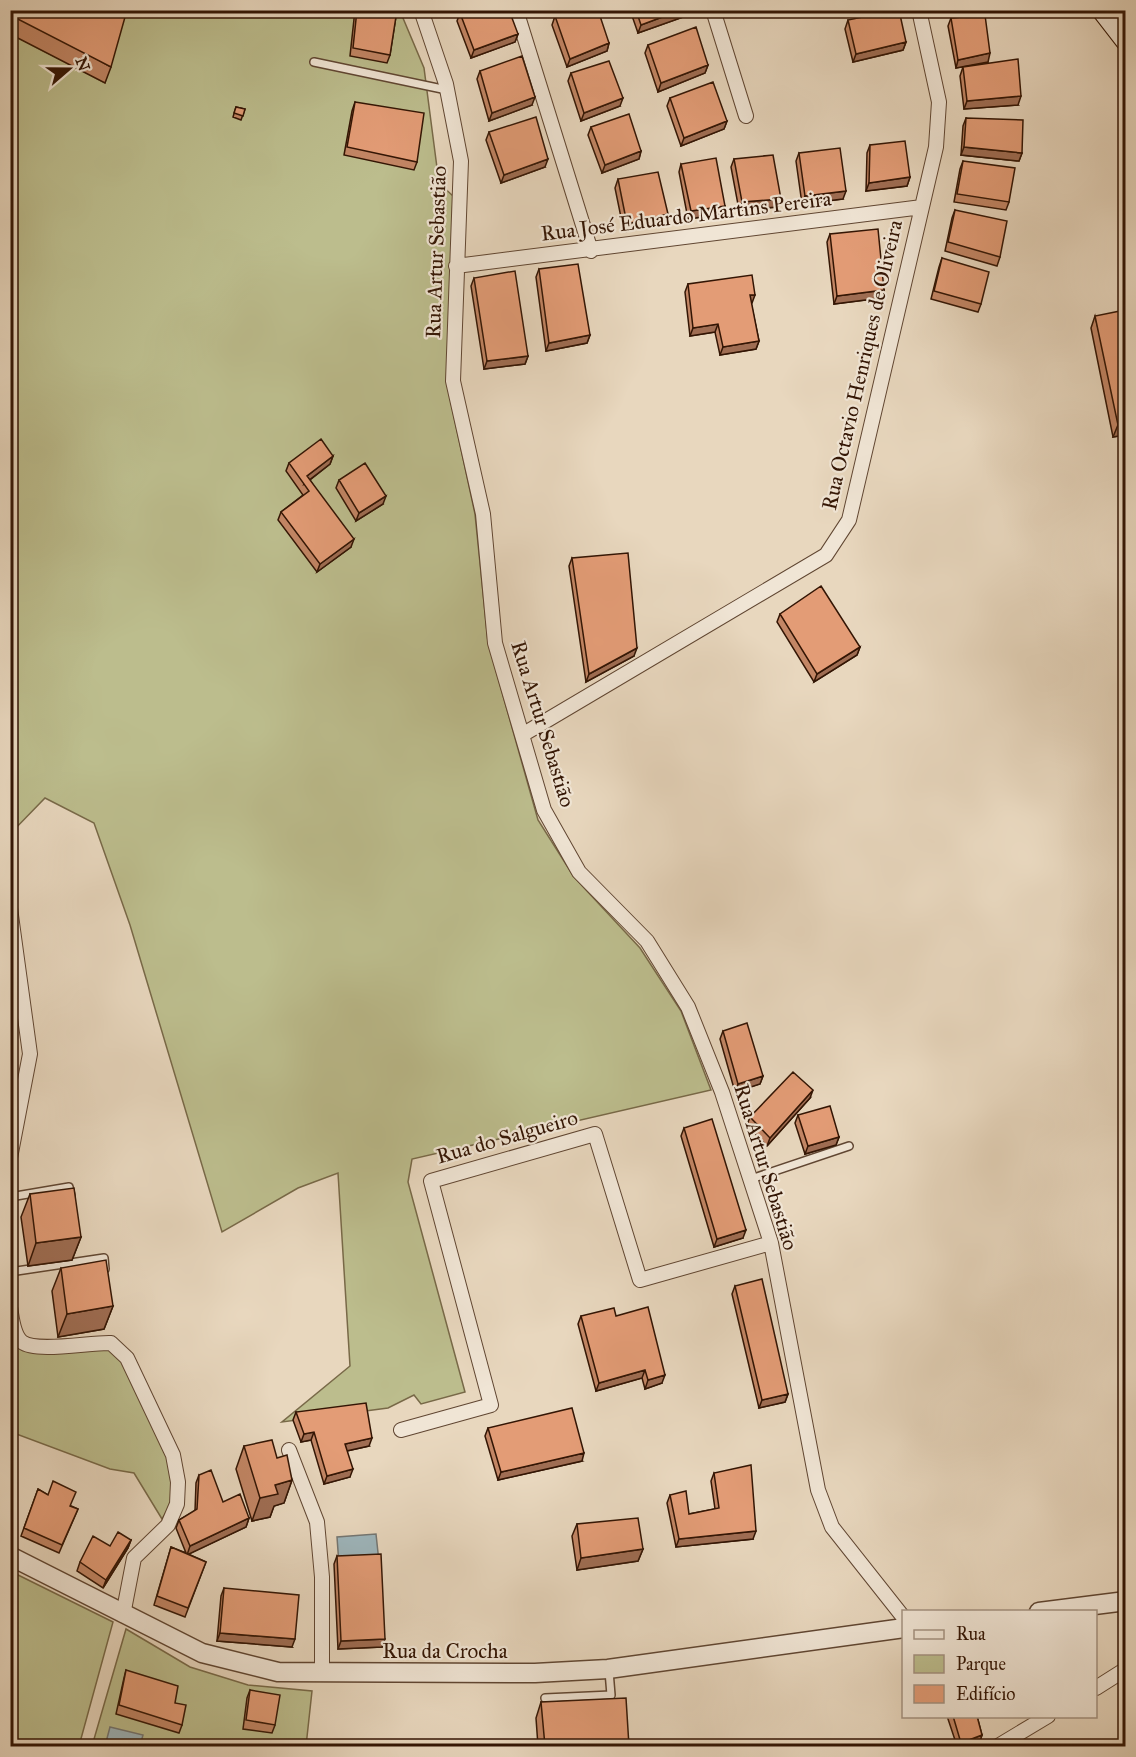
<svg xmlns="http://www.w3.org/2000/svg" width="1136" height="1757" font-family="'IM FELL Great Primer',serif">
	<rect width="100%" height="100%" fill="#e8d7be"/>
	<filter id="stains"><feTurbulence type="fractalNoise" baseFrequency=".00333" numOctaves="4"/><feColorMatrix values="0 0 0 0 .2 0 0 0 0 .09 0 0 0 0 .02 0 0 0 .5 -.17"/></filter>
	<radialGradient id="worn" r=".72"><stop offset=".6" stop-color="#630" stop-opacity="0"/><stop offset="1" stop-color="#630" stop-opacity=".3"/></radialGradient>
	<!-- green -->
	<path fill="#bcbd8d" stroke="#786948" stroke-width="1.5" d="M126 11H400L424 68 439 183 453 196 447 384 475 514 488 642 538 820 574 877 640 948 681 1011 711 1090 412 1159 408 1182 465 1392 421 1404 414 1395 388 1408 282 1422 350 1366 338 1173 298 1188 222 1232 130 925 94 823 45 798 11 833V34L105 83Z
		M10 1335 21 1348 111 1350 124 1363 170 1458 172 1503 162 1519 134 1473 110 1469 11 1432Z
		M10 1571 113 1622 79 1746H11Z
		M126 1629 190 1667 248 1685 312 1691 306 1746H92Z"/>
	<!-- water -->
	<path fill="#9db6bd" stroke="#737673" stroke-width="1.5" d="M376 1534 379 1562 339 1565 337 1537Z
		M110 1727 143 1735 140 1746H105Z"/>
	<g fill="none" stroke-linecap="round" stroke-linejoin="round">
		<defs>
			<path id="service" d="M314 62 447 90
				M751 1179 849 1146
				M10 1197 69 1187 71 1196
				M10 1272 104 1258 105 1269
				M545 1698 611 1695 609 1671"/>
			<path id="minor" d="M421 10 446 84 461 161 453 381 483 514 495 643 544 810 579 872 647 941 688 1007 722 1092 771 1243 818 1490 832 1527 904 1618
				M516 10 591 251
				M713 10 746 116
				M456 266 922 207
				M522 735 826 555 849 520 936 147 939 102 919 10
				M10 908 30 1054 10 1158
				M10 1307C12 1318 13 1335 22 1342 36 1353 91 1342 111 1343L127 1358 173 1455 178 1482 177 1504 168 1525 134 1558 123 1615
				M401 1430 491 1405 431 1181 595 1134 640 1280 771 1243
				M289 1450 317 1522 322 1577V1674
				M1096 1688 1126 1669
				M998 1746 1048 1716"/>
			<path id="tertiary" d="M10 1556 202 1653 278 1672 535 1673 608 1669 904 1628
				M1039 1612 1126 1601"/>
			<path id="secondary" d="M1102 10 1126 41"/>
		</defs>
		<!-- service casing -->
		<use href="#service" stroke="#604632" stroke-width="10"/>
		<!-- minor casing -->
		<use href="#minor" stroke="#604632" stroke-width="16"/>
		<!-- tertiary casing -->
		<use href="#tertiary" stroke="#604632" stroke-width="21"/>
		<!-- secondary casing -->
		<use href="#secondary" stroke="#331504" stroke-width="22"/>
		<!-- service -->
		<use href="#service" stroke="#f0e5d5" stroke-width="7"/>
		<!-- minor -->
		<use href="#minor" stroke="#f0e5d5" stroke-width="14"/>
		<!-- tertiary -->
		<use href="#tertiary" stroke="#f0e5d5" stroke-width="18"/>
		<!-- secondary -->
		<use href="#secondary" stroke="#f0e5d5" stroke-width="20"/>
	</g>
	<!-- wall -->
	<path fill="#c38665" stroke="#331504" stroke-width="1.5" d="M10 10 111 67 105 83 10 34Z
		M355 10H397L390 55 387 63 350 56Z
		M630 10H691L689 15 638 33Z
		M460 13 518 34 515 42 471 58 457 21Z
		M555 16 609 43 607 51 567 67 552 25Z
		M951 18 988 62 956 68 948 26Z
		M848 20 906 42 903 50 853 62 845 29Z
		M648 45 708 65 705 73 658 92 645 53Z
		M963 67 1018 105 964 109 960 76Z
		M480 71 532 105 489 121 477 79Z
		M571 73 620 106 581 121 568 81Z
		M670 98 727 121 724 129 681 146 667 106Z
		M355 102 417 162 414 170 344 155 352 111Z
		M236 107 245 109 241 120 233 117Z
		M966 118 1022 153 1019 161 961 155 963 126Z
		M591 127 641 151 639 159 602 173 588 135Z
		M489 132 545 167 501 183 486 140Z
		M870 145 910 177 907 186 866 191 867 153Z
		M799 153 843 199 802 204 796 161Z
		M734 159 781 199 778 207 739 210 731 167Z
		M963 161 1009 202 1006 210 954 202 960 169Z
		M681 164 722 214 688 219 679 172Z
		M618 179 665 222 624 232 615 188Z
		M955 210 1000 257 997 266 945 251 952 218Z
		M830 234 884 290 881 298 834 304 827 242Z
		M942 258 981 304 978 312 931 299 939 267Z
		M539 269 590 335 587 343 546 351 536 277Z
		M474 278 528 356 525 364 484 369 471 286Z
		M688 284 752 303H751L759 341 756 349 720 355 715 332 690 336 685 292Z
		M1095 316 1125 435 1113 437 1091 328Z
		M333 456 330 464 310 480 351 547 317 572 278 520 281 512 303 495 286 471 289 463Z
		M339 480 383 504 356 521 336 488Z
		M572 558 634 656 586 682 569 566Z
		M780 614 860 647 857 655 814 682 777 622Z
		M723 1031 763 1076 760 1084 735 1092 720 1039Z
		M810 1098 767 1146 747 1125 750 1117Z
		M798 1115 839 1137 836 1145 805 1154 795 1123Z
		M684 1128 743 1238 714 1247 681 1136Z
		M30 1194 81 1237 72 1260 28 1266 21 1217Z
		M61 1268 113 1306 104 1329 58 1337 52 1291Z
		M735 1286 788 1394 785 1402 759 1408 732 1294Z
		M581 1316H616L662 1383 645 1389 642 1378 596 1391 578 1324Z
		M296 1412 369 1446 347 1451 350 1477 324 1484 311 1440 301 1442 293 1420Z
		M488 1428 582 1461 498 1480 485 1436Z
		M244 1446 277 1458 292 1480 284 1503 274 1506 270 1517 252 1521 236 1469Z
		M714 1473 753 1539 676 1547 667 1503 670 1495 689 1514 715 1509 711 1481Z
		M199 1475 223 1502 249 1518 246 1527 188 1554 206 1562 185 1617 154 1605 171 1547 186 1553 176 1528 179 1520 195 1511 196 1483Z
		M38 1489 48 1495 78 1509 59 1553 21 1536Z
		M577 1524 643 1549 638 1561 577 1570 572 1536Z
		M131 1540 128 1548 103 1588 77 1571 80 1562 110 1546Z
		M337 1556 382 1647 338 1649 334 1564Z
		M224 1588 292 1647 217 1641 221 1596Z
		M126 1670 175 1703 182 1725 179 1733 116 1714 124 1678Z
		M250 1690 275 1725 272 1733 243 1729 247 1698Z
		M541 1702 629 1746H538L536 1718Z
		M947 1716H977L982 1735 979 1744 971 1746H957Z"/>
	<!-- shaded-wall -->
	<path fill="#9f6d53" stroke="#331504" stroke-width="1.5" d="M681 10H691L689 15 638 33 641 25Z
		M955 10H972L954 13Z
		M518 34 515 42 471 58 474 50Z
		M906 42 903 50 853 62 856 54Z
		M609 43 607 51 567 67 570 59Z
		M990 53 988 62 956 68 958 60Z
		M708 65 705 73 658 92 661 83Z
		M1021 96 1018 105 964 109 967 101Z
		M535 97 532 105 489 121 492 113Z
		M623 98 620 106 581 121 584 113Z
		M727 121 724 129 681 146 684 138Z
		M964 147 1022 153 1019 161 961 155Z
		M641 151 639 159 602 173 605 165Z
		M548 159 545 167 501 183 504 175Z
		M910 177 907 186 866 191 869 183Z
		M846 191 843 199 802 204 805 196Z
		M781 199 778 207 739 210 742 202Z
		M725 206 722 214 688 219 691 211Z
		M668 214 665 222 624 232 627 224Z
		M884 290 881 298 834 304 837 296Z
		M750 295H755L752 303H747Z
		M718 324 715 332 690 336 693 328Z
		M590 335 587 343 546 351 549 343Z
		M759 341 756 349 720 355 723 347Z
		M528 356 525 364 484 369 487 361Z
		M1125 424V435L1113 437 1118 425Z
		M333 456 330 464 304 484 307 476Z
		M386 496 383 504 356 521 359 513Z
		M354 539 351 547 317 572 320 564Z
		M860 647 857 655 814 682 817 674Z
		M637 648 634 656 586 682 589 674Z
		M763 1076 760 1084 735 1092 738 1084Z
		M813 1090 810 1098 767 1146 770 1138Z
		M839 1137 836 1145 805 1154 808 1146Z
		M746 1230 743 1238 714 1247 717 1239Z
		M81 1237 72 1260 28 1266 36 1243Z
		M113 1306 104 1329 58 1337 67 1314Z
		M645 1370 642 1378 596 1391 599 1383Z
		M665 1375 662 1383 645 1389 648 1380Z
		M788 1394 785 1402 759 1408 762 1400Z
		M314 1432 311 1440 301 1442 304 1434Z
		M372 1438 369 1446 342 1452 345 1444Z
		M584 1453 582 1461 498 1480 501 1472Z
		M353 1469 350 1477 324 1484 327 1476Z
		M292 1480 284 1503 274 1506 270 1517 252 1521 260 1498 275 1485Z
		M249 1518 246 1527 187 1555 190 1546Z
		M756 1531 753 1539 676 1547 679 1539Z
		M131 1540 128 1548 103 1588 106 1580Z
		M643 1549 638 1561 577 1570 581 1558Z
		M220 1633 295 1639 292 1647 217 1641Z
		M385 1639 382 1647 338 1649 341 1641Z
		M982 1735 979 1744 971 1746H960L961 1743Z"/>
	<!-- building -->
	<path fill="#e39c76" stroke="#331504" stroke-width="1.5" d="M10 10H127L111 67 10 15Z
		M357 10H397L390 55 353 48Z
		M465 10H509L518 34 474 50 460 13Z
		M574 10H598L609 43 570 59 555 16Z
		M636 10H681L641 25Z
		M896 10H899L906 42 856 54 848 20Z
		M985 15 990 53 958 60 951 18Z
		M696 27 708 65 661 83 648 45Z
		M522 56 535 97 492 113 480 71Z
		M1018 59 1021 96 967 101 963 67Z
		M609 61 623 98 584 113 571 73Z
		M713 82 727 121 684 138 670 98Z
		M355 102 424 113 417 162 347 147Z
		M236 107 245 109 243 116 234 113Z
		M629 114 641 151 605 165 591 127Z
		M536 117 548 159 504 175 489 132Z
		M966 118 1023 120 1022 153 964 147Z
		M905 141 910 177 869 183 870 145Z
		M840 148 846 191 805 196 799 153Z
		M773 155 781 199 742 202 734 159Z
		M716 158 725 206 691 211 681 164Z
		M963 161 1015 168 1009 202 957 194Z
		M658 172 668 214 627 224 618 179Z
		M955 210 1007 221 1000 257 948 242Z
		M878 229 884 290 837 296 830 234Z
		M942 258 989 272 981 304 934 291Z
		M578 264 590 335 549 343 539 269Z
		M515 271 528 356 487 361 474 278Z
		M752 275 755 295H750L759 341 723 347 718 324 693 328 688 284Z
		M1125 310V424L1118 425 1095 316Z
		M321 439 333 456 307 476 354 539 320 564 281 512 309 491 289 463Z
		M365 463 386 496 359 513 339 480Z
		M628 553 637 648 589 674 572 558Z
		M821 586 860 647 817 674 780 614Z
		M747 1023 763 1076 738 1084 723 1031Z
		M793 1072 813 1090 770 1138 750 1117Z
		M830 1106 839 1137 808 1146 798 1115Z
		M712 1119 746 1230 717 1239 684 1128Z
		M74 1188 81 1237 36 1243 30 1194Z
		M106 1260 113 1306 67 1314 61 1268Z
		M762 1279 788 1394 762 1400 735 1286Z
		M648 1307 665 1375 648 1380 645 1370 599 1383 581 1316 614 1308 616 1316Z
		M366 1403 372 1438 345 1444 353 1469 327 1476 314 1432 304 1434 296 1412Z
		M572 1408 584 1453 501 1472 488 1428Z
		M10 1424H13L10 1437Z
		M272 1440 277 1458 287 1455 292 1480 275 1485 278 1494 260 1498 244 1446Z
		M751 1465 756 1531 679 1539 670 1495 686 1491 689 1514 719 1508 714 1473Z
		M211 1470 223 1502 240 1494 249 1518 190 1546 179 1520 197 1509 199 1475Z
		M53 1481 76 1492 70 1506 78 1509 62 1545 24 1528 38 1489 48 1495Z
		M638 1518 643 1549 581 1558 577 1524Z
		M118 1532 131 1540 106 1580 80 1562 93 1536 110 1546Z
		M171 1547 206 1562 188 1608 157 1596Z
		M381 1554 385 1639 341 1641 337 1556Z
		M224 1588 299 1595 295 1639 220 1633Z
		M126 1670 178 1686 175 1703 186 1705 182 1725 119 1705Z
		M250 1690 280 1695 275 1725 246 1720Z
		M626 1698 629 1746H545L541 1702Z
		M953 1716H977L982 1735 961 1743Z"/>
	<g text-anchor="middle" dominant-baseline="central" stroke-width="4.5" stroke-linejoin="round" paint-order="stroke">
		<!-- street labels -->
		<g font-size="21" fill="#331504" stroke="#f0e5d5">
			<text transform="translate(686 216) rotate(-7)">Rua José Eduardo Martins Pereira</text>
			<text transform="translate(436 252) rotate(-88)">Rua Artur Sebastião</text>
			<text transform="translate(862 365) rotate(-77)">Rua Octavio Henriques de Oliveira</text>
			<text transform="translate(543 724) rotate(73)">Rua Artur Sebastião</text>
			<text transform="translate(507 1137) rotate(-16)">Rua do Salgueiro</text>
			<text transform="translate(766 1167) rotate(73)">Rua Artur Sebastião</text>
			<text x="445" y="1651">Rua da Crocha</text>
		</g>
	</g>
	<!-- margin -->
	<rect width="1136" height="1757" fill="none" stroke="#e8d7be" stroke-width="36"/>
	<rect x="12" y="12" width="1112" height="1733" fill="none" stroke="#331504" stroke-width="3"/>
	<rect x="18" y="18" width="1100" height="1721" fill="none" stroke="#331504" stroke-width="1.5"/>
	<!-- legend -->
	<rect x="902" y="1610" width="195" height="108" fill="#f0e5d5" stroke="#a49281" stroke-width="1.5"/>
	<rect x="914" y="1630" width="30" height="9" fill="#f0e5d5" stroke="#a49281" stroke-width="1.5"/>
	<text x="956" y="1640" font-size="18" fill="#331504">Rua</text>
	<rect x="914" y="1655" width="30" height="18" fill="#bcbd8d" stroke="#a49281" stroke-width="1.5"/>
	<text x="956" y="1670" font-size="18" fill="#331504">Parque</text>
	<rect x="914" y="1685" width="30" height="18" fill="#e39c76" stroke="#a49281" stroke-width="1.5"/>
	<text x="956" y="1700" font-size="18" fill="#331504">Edifício</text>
	<!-- north arrow -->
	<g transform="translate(69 69) rotate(70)" stroke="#f0e5d5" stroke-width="4.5" paint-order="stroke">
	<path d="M0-4.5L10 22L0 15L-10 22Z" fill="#331504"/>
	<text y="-9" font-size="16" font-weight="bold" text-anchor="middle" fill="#331504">N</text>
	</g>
	<rect width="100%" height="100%" filter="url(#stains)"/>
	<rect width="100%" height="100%" fill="url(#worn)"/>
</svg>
